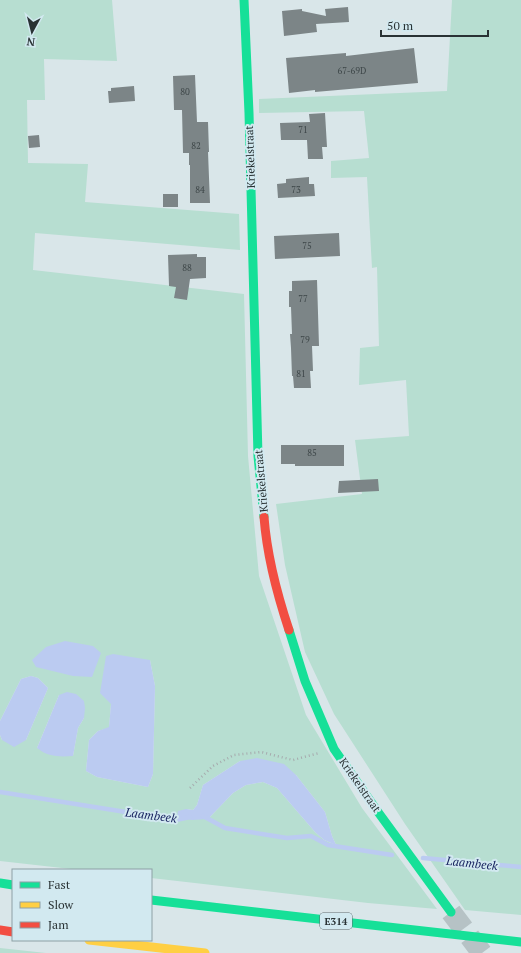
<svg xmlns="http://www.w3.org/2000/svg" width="521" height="953" font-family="'PT Serif',serif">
	<rect width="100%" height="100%" fill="#d9e6e9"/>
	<!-- green -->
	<path fill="#b7ded1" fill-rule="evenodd" d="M0 0H112L117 61 44 59 45 100H27L28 163 88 164 85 202 239 214 240 250 35 233 33 270 244 294 248 456 259 576 306 715 362 808 437 909 368 903 151 878V870H80L0 861V735L2 740H26L48 688 38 678 31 676 21 679 0 721ZM150 660 155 686 153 774 148 787 97 777 86 771 89 740 98 731 109 728 111 704ZM59 695 84 718 78 728 73 756 37 748ZM240 761 296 775 325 812 332 836 336 845 324 840 315 832 277 788 263 782 246 785 233 793 208 819 186 809 193 810 197 805 203 785Z
		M452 0H521V915L465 910 405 824 334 714 305 652 285 565 276 504 362 494 355 440 409 436 406 380 359 385 360 348 379 346 377 267 372 268 367 177 331 178V161L369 158 364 111 259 113V99L447 91Z
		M0 948 46 953H0Z"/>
	<!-- water -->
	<path fill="#bbcbf1" d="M65 641 93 646 101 653 92 677 73 676 36 667 32 660 46 647Z
		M113 654 150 660 155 686 153 774 148 787 97 777 86 771 89 740 98 731 109 727 111 704 100 693 106 656Z
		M31 676 38 678 48 688 26 740 14 747 2 740 0 735V721L21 679Z
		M67 692 76 694 84 701 85 708 84 718 78 728 73 756C60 757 48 757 37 748L40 741 59 695Z
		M257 758 284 764 296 775 325 812 332 836 336 845 324 840 315 832 277 788 263 782 246 785 233 793 208 819 192 820 177 817 178 811 186 809 193 810 197 805 203 785 240 761Z"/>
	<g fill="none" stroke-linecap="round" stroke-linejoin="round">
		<!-- stream -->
		<path stroke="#bbcbf1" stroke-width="4.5" d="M0 792 176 820 190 817
			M203 816 225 828 287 838 311 836 328 845 392 855
			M423 858 521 867"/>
	</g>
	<!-- building -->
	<path fill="#7c8587" d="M348 7 349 22 316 24 317 32 284 36 282 11 302 9V11L326 16 325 9Z
		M414 48 418 83 315 92V90L289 93 286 58 346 53V56Z
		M195 75 197 122H208L209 152H208L210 203H190V165H189V153H183L182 110H174L173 76Z
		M134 86 135 101 109 103 108 91H111V88Z
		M325 113 327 147H322L323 159H308L307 140H281L280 123 310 122 309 114Z
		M39 135 40 147 29 148 28 136Z
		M309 177V184H314L315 196 278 198 277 184 286 183V179Z
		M163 194H178V207H163Z
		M339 233 340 256 275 259 274 236Z
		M197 254V257H206V278L190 279 187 300 174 298 176 287 169 286 168 255Z
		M317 280 319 346H312L313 371H310L311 388H294L293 376H292L291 348 290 334H292L291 307H289V291H292V281Z
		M281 445H344V466H295V464H281Z
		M378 479 379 491 338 493 339 481Z"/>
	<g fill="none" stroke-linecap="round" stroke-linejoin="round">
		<!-- secondary-tunnel -->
		<path stroke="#b6c2c5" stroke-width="21" stroke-dasharray="21 10" stroke-linecap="butt" d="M451 912 482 953"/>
		<!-- path -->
		<path stroke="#a6aaad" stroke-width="2.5" stroke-dasharray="1 3" stroke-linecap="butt" d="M190 788 213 766 234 755 261 752 293 760 319 753"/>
		<!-- fast -->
		<path stroke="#16e098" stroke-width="9" d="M244 0 249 113 258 456 264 517
			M289 630 305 681 334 749 378 812 451 912
			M0 883 13 885
			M151 900 521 942"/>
		<!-- slow -->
		<path stroke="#ffcf43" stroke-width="9" d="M89 940 205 953"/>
		<!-- jam -->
		<path stroke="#f24e42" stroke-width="9" d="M264 517C267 556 277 594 289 630
			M0 930 13 932"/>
	</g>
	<g text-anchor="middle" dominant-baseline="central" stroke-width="4" stroke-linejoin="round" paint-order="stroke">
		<!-- number labels -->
		<g font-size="9" fill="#3e4749">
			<text x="352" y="71">67-69D</text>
			<text x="185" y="92">80</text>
			<text x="303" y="130">71</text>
			<text x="196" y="146">82</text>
			<text x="200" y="190">84</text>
			<text x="296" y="190">73</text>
			<text x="307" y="246">75</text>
			<text x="187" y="268">88</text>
			<text x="303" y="299">77</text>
			<text x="305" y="340">79</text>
			<text x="301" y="374">81</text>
			<text x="312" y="453">85</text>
		</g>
		<!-- shield labels -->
		<rect fill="#d2e9f0" stroke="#5c696c" stroke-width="1" x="320" y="913" width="32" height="16" rx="3"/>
		<g font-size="10" font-weight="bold" fill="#293234">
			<text x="336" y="921">E314</text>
		</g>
		<!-- street labels -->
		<g font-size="11" fill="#293234" stroke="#d2e9f0">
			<text transform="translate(250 157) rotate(-92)">Kriekelstraat</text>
			<text transform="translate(261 481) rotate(-95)">Kriekelstraat</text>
			<text transform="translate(360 785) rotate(55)">Kriekelstraat</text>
		</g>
		<!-- water labels -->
		<g font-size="12" font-style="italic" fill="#182360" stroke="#d2e9f0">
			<text transform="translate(151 815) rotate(7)">Laambeek</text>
			<text transform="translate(472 863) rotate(6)">Laambeek</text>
		</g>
	</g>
	<!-- legend -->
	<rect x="12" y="869" width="140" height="72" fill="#d2e9f0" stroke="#8ea0a5"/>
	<rect x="20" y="882" width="20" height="6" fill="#16e098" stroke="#8ea0a5"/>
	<text x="48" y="889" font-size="12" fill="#293234">Fast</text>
	<rect x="20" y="902" width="20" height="6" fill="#ffcf43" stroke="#8ea0a5"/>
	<text x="48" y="909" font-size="12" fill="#293234">Slow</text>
	<rect x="20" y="922" width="20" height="6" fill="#f24e42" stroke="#8ea0a5"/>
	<text x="48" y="929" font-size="12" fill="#293234">Jam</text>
	<!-- north arrow -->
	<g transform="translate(32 32) rotate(187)" stroke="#d2e9f0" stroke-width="3" paint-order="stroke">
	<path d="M0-3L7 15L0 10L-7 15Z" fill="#293234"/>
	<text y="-6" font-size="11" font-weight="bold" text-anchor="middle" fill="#293234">N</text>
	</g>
	<!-- scale -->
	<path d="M381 30v6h107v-6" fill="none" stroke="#293234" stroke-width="2"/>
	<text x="387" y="30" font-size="12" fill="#293234" stroke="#d2e9f0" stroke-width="3" paint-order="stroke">50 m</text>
</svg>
